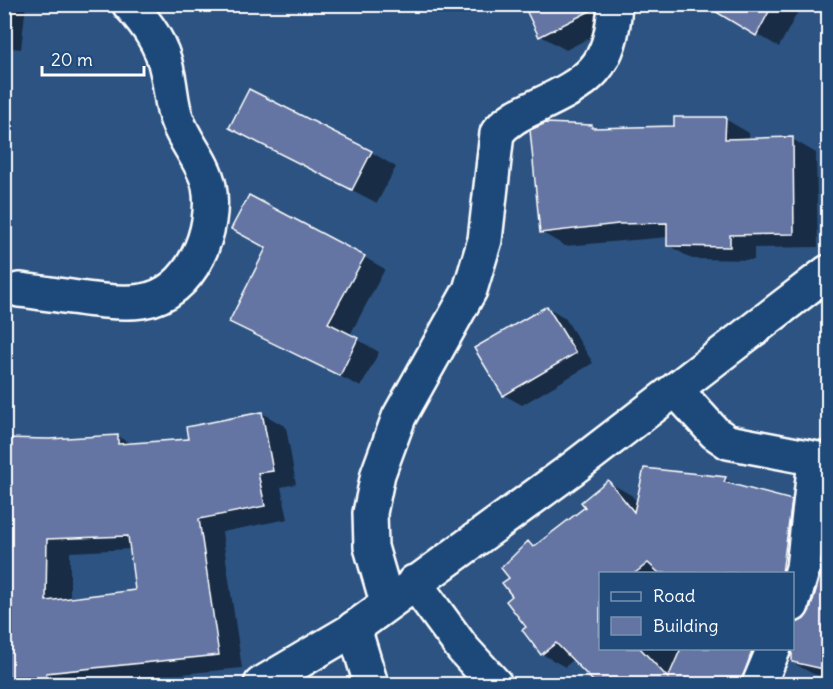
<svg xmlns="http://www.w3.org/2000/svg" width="833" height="689" font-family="Delius,sans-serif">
	<rect width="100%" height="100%" fill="#2d5382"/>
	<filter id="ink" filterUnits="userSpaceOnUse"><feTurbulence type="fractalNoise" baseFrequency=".0167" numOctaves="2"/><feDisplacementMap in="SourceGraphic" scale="12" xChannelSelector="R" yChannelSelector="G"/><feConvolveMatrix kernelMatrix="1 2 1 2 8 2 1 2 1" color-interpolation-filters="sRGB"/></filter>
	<g filter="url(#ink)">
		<!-- shadow -->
		<path fill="#0007" fill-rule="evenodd" d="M4 4H26L21 49 4 47Z
			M525 4H621L620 22 566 50 541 36Z
			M706 4H802L779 47Z
			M828 33V57L823 54Z
			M725 119 749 133V140L792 139 816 153 818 247 754 248V260L692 259 668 245V237L565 246 541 232 591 126 597 129 675 128Z
			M231 127 371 152 396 167 377 203Z
			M364 257 385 269 350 335 379 352 361 387 231 321Z
			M4 294 10 298 6 372 4 371Z
			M547 307 565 318 593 363 522 405 504 395Z
			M262 413 286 427 296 484 281 487 288 519 222 532 242 668 81 684H4V439L49 441 117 436 131 444 190 440ZM131 549 136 591 70 600V552Z
			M725 479 740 487 791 501 814 514 796 625 805 620 811 611 823 571 828 522V677L813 674 790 661 794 645 792 574H600V648H783L766 684H667L670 678 663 684H599L574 659 565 667 542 654 514 596 511 578 528 543 536 547 587 507 608 482 631 495 638 503Z"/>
		<!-- building -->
		<path fill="#6575a3" stroke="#fff" stroke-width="1.5" fill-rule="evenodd" d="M523 4H596V8L539 37Z
			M703 4H773L756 36Z
			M249 89 372 151 352 190 229 128Z
			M674 117H726L725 139 793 137 794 234 730 235V247L667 246V223L618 224 540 233 530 130 546 123 592 125V128L674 126Z
			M249 195 365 256 328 323 358 338 340 376 229 322 266 248 231 229Z
			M547 306 576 353 503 396 474 348Z
			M262 412 273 471 258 473 265 506 199 519 219 655 46 673V684H4V438L49 439 118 435V444L188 439 186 427ZM128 536 135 590 46 601 47 539Z
			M644 468 726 477 724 482 792 500 782 573H659L648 563 635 573H600V648H640L668 678 681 648H753L741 684H596L556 643 541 655 522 630 526 627 506 601 512 596 502 583 509 578 501 568 528 541 533 547 585 507 581 502 608 480 634 512Z
			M828 510V670L792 662V623L804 619 810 610 822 570Z"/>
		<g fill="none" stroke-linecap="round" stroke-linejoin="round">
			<defs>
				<path id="street" d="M19 290C52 293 112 306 142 301 192 294 217 229 209 186 204 162 185 143 177 120 171 105 171 87 167 71 162 44 147 24 129 4
					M676 390 715 433 728 442 828 461
					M387 602 371 547 370 513 378 474 399 417 470 290 485 240 497 133C507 120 520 114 535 107 590 81 611 68 615 4
					M792 605 803 568 815 460
					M354 628 371 684
					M759 684 774 648"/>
				<path id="secondary" d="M414 582 463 649 495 684
					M261 684 349 632 572 469 828 272"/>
			</defs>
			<!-- street casing -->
			<use href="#street" stroke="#fff" stroke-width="38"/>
			<!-- secondary casing -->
			<use href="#secondary" stroke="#fff" stroke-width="38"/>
			<!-- street -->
			<use href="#street" stroke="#1f4a7a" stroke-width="33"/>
			<!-- secondary -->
			<use href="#secondary" stroke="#1f4a7a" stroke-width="33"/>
		</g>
	</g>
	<!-- margin -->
	<rect width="833" height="689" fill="none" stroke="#1f4a7a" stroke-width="24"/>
	<rect x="12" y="12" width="809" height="665" fill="none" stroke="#fff" stroke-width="2" filter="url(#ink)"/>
	<!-- legend -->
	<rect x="599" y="572" width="195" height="78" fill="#1f4a7a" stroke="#7992af" stroke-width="1.5"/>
	<rect x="611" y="592" width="30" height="9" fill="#1f4a7a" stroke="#7992af" stroke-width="1.5"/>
	<text x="653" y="602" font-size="18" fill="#ffffff">Road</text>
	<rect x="611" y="617" width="30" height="18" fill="#6575a3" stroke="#7992af" stroke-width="1.5"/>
	<text x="653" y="632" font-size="18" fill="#ffffff">Building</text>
	<!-- scale -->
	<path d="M42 66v9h102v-9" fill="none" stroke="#ffffff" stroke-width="3"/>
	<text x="51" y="66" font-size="18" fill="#ffffff" stroke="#1f4a7a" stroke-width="4.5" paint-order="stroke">20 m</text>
</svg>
